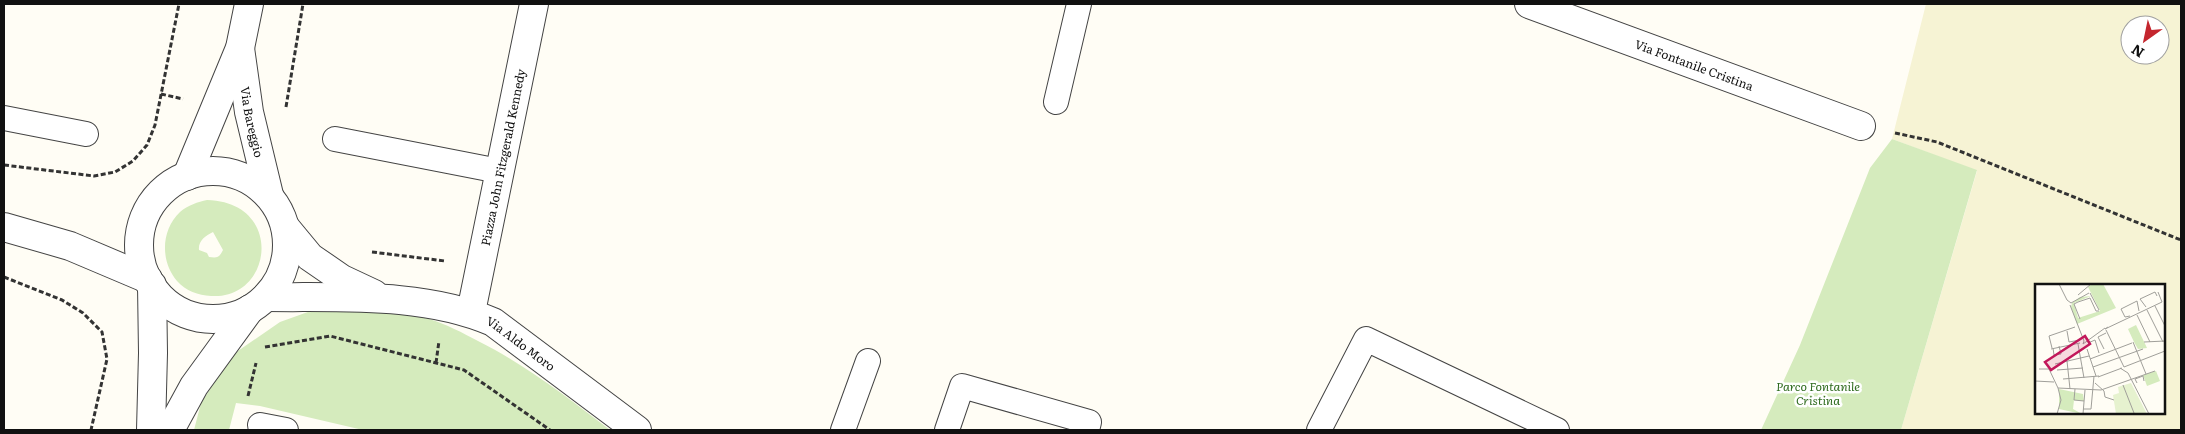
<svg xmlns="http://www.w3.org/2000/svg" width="2185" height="434" font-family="Literata,serif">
	<rect width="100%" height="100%" fill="#fffdf5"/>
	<!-- farmland -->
	<path fill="#f6f3d4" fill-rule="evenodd" d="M1926 4H2181V430H1901L1977 171 1892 139ZM2130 25H2160V55H2130ZM2036 285H2164V413H2036Z"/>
	<!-- green -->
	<path fill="#d5ebbd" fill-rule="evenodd" d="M1892 139 1977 170 1901 430H1761L1800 345 1870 168Z
		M207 200C285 202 273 300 211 296 198 295 186 291 177 281 160 261 161 230 180 212 188 205 198 202 207 200ZM213 232 223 250C219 258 217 258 209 257L207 253 199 250C198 241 205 236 213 232Z
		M319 308C355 310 394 309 429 319 446 324 463 333 478 341 526 365 567 397 610 430H363L260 406 236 403 229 430H194L201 403 232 355 280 322Z"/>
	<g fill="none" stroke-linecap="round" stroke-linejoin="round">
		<defs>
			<path id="service" d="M1056 102 1079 4
				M4 118 86 134
				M335 139 499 171
				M260 425 286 430
				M843 430 868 361
				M947 430 962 386 1089 422 1087 430
				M1319 430 1366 339 1557 430"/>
			<g id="minor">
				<path id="s1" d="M1529 4 1861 126"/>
				<path d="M4 227 70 246 148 279"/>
				<path d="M286 228 310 257 342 279 374 294"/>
				<path id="s2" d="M266 297C341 298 423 292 493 322L637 430"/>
				<path id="s3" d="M471 312 534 4"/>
			</g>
			<g id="tertiary">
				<path id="s4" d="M240 48 249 112 269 195"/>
				<circle cx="213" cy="245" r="74"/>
				<path d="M187 176 240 48 249 4"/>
				<path d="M151 430 153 353 152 285"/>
				<path d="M170 430 194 386 250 309"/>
			</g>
		</defs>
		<!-- service casing -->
		<use href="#service" stroke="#444" stroke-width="26"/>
		<!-- minor casing -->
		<use href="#minor" stroke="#444" stroke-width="30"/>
		<!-- tertiary casing -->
		<use href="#tertiary" stroke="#444" stroke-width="30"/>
		<!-- path -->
		<path stroke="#333" stroke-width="3" stroke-dasharray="5 2.5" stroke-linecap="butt" d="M161 94 183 99
			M286 107 303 4
			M1895 133 1937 142 2181 240
			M4 165 94 176 115 172 133 161 147 145 155 125 179 4
			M372 252 445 261
			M4 277 62 300 83 313 102 332 107 359 91 430
			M265 347 330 336 464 370 550 430
			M436 363 439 341
			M248 396 256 363"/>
		<!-- service -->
		<use href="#service" stroke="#fff" stroke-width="24"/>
		<!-- minor -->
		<use href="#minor" stroke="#fff" stroke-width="28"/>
		<!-- tertiary -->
		<use href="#tertiary" stroke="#fff" stroke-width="28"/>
	</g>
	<g text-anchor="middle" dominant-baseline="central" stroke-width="5" stroke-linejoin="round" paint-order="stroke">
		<!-- street labels -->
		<g font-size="12" fill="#111" stroke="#fff">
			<text stroke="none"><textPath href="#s1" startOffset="176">Via Fontanile Cristina</textPath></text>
			<text stroke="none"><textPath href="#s4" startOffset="75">Via Bareggio</textPath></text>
			<text stroke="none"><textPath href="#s3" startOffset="158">Piazza John Fitzgerald Kennedy</textPath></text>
			<text stroke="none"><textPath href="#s2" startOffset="265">Via Aldo Moro</textPath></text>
		</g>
		<!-- park labels -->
		<g font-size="12" font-style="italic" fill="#2f6b1f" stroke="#fff">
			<text x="1818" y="386">Parco Fontanile<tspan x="1818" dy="14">Cristina</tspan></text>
		</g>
	</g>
	<!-- overview -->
	<g transform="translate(2035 284)">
		<rect width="130" height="130" fill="#fffdf5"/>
		<path d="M57 0H68L81 24 42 40 36 23 37 19 45 13 56 12 39 19 43 34 65 27 53 3ZM101 41 112 64 103 65 99 58 93 45ZM121 87 125 97 112 102 108 91ZM24 105 48 110 49 117 39 116 38 125 47 130 24 125Z" fill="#d5ebbd"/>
		<path d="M96 99 112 130H81L78 111 84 109 83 103Z" fill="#e6f2cf"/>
		<path fill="none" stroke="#a09f9a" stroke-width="1" d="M24 0 32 16M55 9 64 26M43 11 56 0M32 16 36 19 54 9M35 21 49 57M120 22 130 42M111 23 105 15 120 8 122 12M112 26 128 58M102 31 115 58M95 32 90 33 86 25 102 17 104 27M45 35 39 20 43 18 55 14 61 27H64M73 43 70 45 127 18 123 8M71 46 89 83M32 47 34 58 45 56M49 57 48 60 70 44M98 58 111 90M109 58 130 57M53 59 60 56 64 69M43 60 49 94M17 64 14 52 40 43M18 64 19 71 26 70 24 62M16 65 45 59M52 65 61 92M69 65 63 53 71 49M55 75 97 59M32 77 35 105M20 80 54 72M58 83 108 65M89 83 130 67M85 84 93 89 114 130M4 85H14L23 104 26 116 22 130M22 86 48 84M63 93 87 84M28 95 64 92M0 97 19 98M60 99 69 107 70 113 79 116M102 99 100 95 108 92 109 97M88 101 99 129M23 104 66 106 120 87M40 105 39 116 49 117M48 125H56L59 92M48 130 50 106"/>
		<path fill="#c2185b" fill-opacity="0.15" stroke="#c2185b" stroke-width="2.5" d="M50 52 55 60 16 86 10 78Z"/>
		<rect width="130" height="130" fill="none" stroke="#111" stroke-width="2.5"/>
	</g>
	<!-- border -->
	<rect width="2185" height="434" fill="none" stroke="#111111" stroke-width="10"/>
	<!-- north arrow -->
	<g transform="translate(2145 40) rotate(213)"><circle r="24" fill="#ffffff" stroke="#a0a0a0"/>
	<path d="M0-4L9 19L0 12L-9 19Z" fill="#c4262e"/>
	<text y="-8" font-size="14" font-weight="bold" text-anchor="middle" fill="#111111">N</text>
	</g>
</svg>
